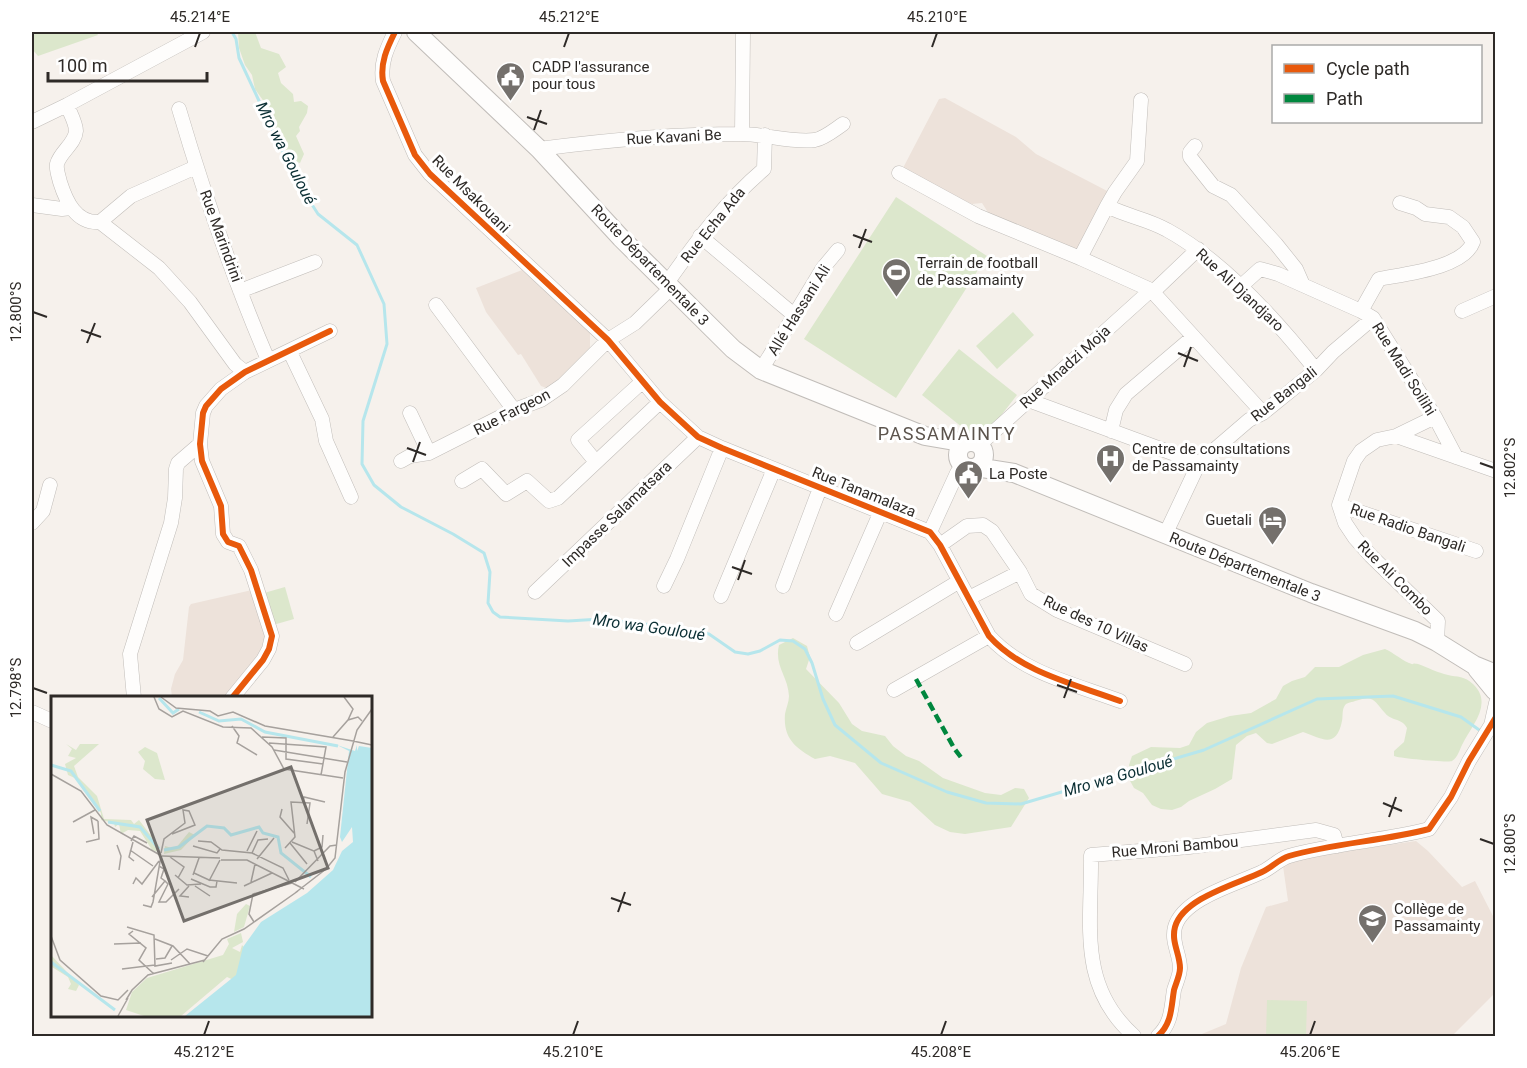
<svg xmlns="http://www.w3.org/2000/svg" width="1527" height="1068" font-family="Roboto,sans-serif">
	<rect width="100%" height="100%" fill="#f6f1ec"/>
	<!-- built -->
	<path fill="#ede2da" d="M945 98 1016 137 1036 154 1113 194 1079 252 989 214 982 203 972 204 935 187 903 168 939 99Z
		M522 270 590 329V349L549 389 541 386 521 354 518 355 486 312 476 288Z
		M252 590 270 639 229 697H172L171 689 175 674 183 660 189 607 191 604Z
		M1416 841 1428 851 1462 887 1475 881 1495 920V993L1452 1036H1197L1226 1024 1241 968 1266 907 1288 901 1283 866 1292 859Z"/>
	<!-- green -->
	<path fill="#dce7cc" d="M32 32H96L98 35 38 56 32 49Z
		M238 32H255L261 48 279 54 286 67 278 73 281 83 293 94 294 102 301 101 308 106 307 113 299 127 300 131 296 136 304 154 300 163 291 160 278 138 272 133 275 128 270 120 267 106 255 89 252 75 245 65 239 48Z
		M896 197 987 256 896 398 804 339Z
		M1013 312 1034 335 997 369 976 346Z
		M959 349 1017 395 985 436 968 432 922 395Z
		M285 587 294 619 273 625 264 593Z
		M793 638 807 646 810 657 806 669 839 703 852 724 862 731 885 736 893 746 906 756 919 761 943 778 985 793 1001 795 1015 788 1024 789 1029 798 1011 827 965 834 950 832 935 825 910 802 882 794 855 763 830 756 815 759C796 748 783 739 785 714 786 708 789 702 789 696 788 676 774 666 779 645Z
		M1385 649C1394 653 1400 659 1409 663 1417 666 1409 662 1418 664 1427 667 1438 673 1448 675 1457 677 1465 676 1473 684 1494 704 1471 726 1462 745 1459 751 1458 757 1452 761 1449 763 1397 758 1394 756V751L1404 742 1407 728C1402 718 1391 721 1385 713 1373 700 1375 695 1355 701 1350 703 1346 702 1344 707 1342 711 1343 717 1342 721 1336 750 1321 738 1303 732L1272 744 1267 743 1256 733 1247 736 1236 745 1232 779 1215 789 1189 801 1181 807 1172 810 1161 809 1152 805 1143 793 1134 788 1129 779 1131 775 1129 765 1132 756 1151 747 1180 748 1189 745 1196 732 1207 723 1230 716 1251 713 1276 699 1283 686 1292 681 1305 677 1315 667H1339L1363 655Z
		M1267 1000 1307 1001 1306 1036H1266Z"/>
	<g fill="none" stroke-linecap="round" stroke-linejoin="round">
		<!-- stream -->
		<path stroke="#b6e6ec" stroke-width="3" d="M232 32 236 39 239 58 295 178 318 214 357 245 384 304 387 344 363 421 362 464 374 485 401 507 453 534 484 553 490 572 488 603 493 612 500 617 568 621 601 619 670 627 709 634 735 652 748 654 760 651 780 640 793 641 805 649 812 663 823 699 835 725 881 763 947 792 986 803 1021 804 1204 750 1317 699 1393 696 1461 717 1482 732"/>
		<defs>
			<path id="minor" d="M395 32C387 48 380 63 383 81L415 155 430 174 608 340 660 402 698 437 722 448 930 532 940 545 989 636C1022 673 1075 684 1120 701
				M67 105C70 113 76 123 76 131 75 144 60 152 57 164 56 170 59 177 60 182 66 201 76 224 100 222L159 268 190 302 235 364 245 372
				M179 109C204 194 233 278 268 360
				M32 122 67 105 203 32
				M742 134 743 32
				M1195 146 1190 152V157L1213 186 1231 195 1276 244 1296 269 1303 285
				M539 149C607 140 673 134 741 134 766 134 791 143 815 140 825 138 834 130 843 124
				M899 173 978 216 1080 258 1151 290 1263 413
				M32 205 62 209 71 208
				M1107 206 1115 192 1137 161 1141 100
				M100 222 131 196 196 167
				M700 236 794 315
				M1080 258 1107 206C1126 216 1148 219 1167 230 1222 260 1277 321 1316 370
				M667 283C696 242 725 202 764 169L765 135
				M1240 287 1260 269 1278 274 1361 311 1373 318 1435 417 1456 457
				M240 291 315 262
				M436 305 514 410
				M1361 311 1379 279C1404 274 1464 268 1473 242L1463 227 1449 217 1425 214 1416 208 1400 203
				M1462 311 1496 296
				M290 352 322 419 326 441 351 497
				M761 370 823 268 838 250
				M1028 400 1199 463
				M410 413 429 453
				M1435 417 1396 436 1377 440 1361 451 1354 461 1339 505 1345 523 1355 538 1371 556 1438 621 1437 642
				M1111 431 1116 410 1126 394 1193 337
				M1396 436 1496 471
				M979 445 1151 290H1155L1198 249
				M401 461 410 456 429 453 514 410 541 400 563 385 608 340 635 323 671 288
				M596 462 578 440 642 382
				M462 481 482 469 506 494 527 481 549 501 558 498 660 402
				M1339 505 1476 551
				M32 523 43 511 50 485
				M930 532 957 473 963 465
				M1165 535 1199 463 1249 420 1263 413 1316 370 1333 352 1373 318
				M940 545 967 526 983 525 992 531 1020 572 1031 594 1057 610 1185 664
				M664 586 677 559 722 448
				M783 586 820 488
				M535 592 698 437
				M721 596 774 469
				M969 598 1020 572
				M836 614 881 511
				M857 643 958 582
				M894 690 989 636
				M134 698 130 654 171 523 175 498 176 469 178 463 200 444
				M232 698 263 660 269 649 272 636 251 570 239 546 228 542 223 534 221 506 202 461 200 444 203 413 206 406 221 389 245 372 330 331
				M32 712 52 721
				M1492 721 1496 703
				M1134 1036C1077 985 1092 924 1091 855L1189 847 1316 830 1334 835 1337 846
				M1158 1036C1172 1023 1171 1008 1174 990 1176 983 1180 975 1180 968 1180 954 1171 942 1175 927 1183 898 1237 884 1262 872 1271 868 1279 859 1289 856 1335 843 1383 841 1429 829L1451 797 1469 761 1496 717"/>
			<path id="secondary" d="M416 32 539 149 621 238 733 349 761 370 925 436 966 443
				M958 455a13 13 0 1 1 26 0a13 13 0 1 1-26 0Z
				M976 467 1014 473 1311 593 1415 631 1437 642 1474 665 1496 674
				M1477 669 1495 691"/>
		</defs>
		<!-- minor casing -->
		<use href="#minor" stroke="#c1bdb9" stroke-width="15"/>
		<!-- secondary casing -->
		<use href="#secondary" stroke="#c1bdb9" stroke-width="20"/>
		<!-- minor -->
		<use href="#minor" stroke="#fefdfc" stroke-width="14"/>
		<!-- secondary -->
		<use href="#secondary" stroke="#fefdfc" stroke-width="18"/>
		<!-- quiet -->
		<path stroke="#00873e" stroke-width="4.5" stroke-dasharray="9 4.5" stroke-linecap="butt" d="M916 679 954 748 963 760"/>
		<defs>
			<path id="cycleway" d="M395 32C387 48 380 63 383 81L415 155 430 174 608 340 660 402 698 437 722 448 930 532 940 545 989 636C1022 673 1075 684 1120 701
				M232 698 263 660 269 649 272 636 251 570 239 546 228 542 223 534 221 506 202 461 200 444 203 413 206 406 221 389 245 372 330 331
				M1158 1036C1172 1023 1171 1008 1174 990 1176 983 1180 975 1180 968 1180 954 1171 942 1175 927 1183 898 1237 884 1262 872 1271 868 1279 859 1289 856 1335 843 1383 841 1429 829L1451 797 1469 761 1496 717"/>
		</defs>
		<!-- cycleway casing -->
		<use href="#cycleway" stroke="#fff" stroke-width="10"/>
		<!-- cycleway -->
		<use href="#cycleway" stroke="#e8590c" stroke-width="6"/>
	</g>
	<!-- ticks -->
	<path fill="none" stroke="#2e2a27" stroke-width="2" d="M195 47 200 33M564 47 569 33M932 47 937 33M527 117 547 124M534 130 541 110M853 235 872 242M859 248 866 229M33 312 47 317M81 330 101 337M87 343 95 323M1178 353 1198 361M1184 367 1191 347M407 448 426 455M413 462 420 442M1480 463 1494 468M732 567 752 574M738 580 745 560M1057 685 1077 692M33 688 47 693M1064 698 1071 679M1383 803 1402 811M1389 817 1396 797M1480 839 1494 844M611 898 631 905M618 912 625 892M204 1035 209 1021M573 1035 578 1021M941 1035 946 1021M1310 1035 1315 1021"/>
	<!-- icons -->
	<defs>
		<symbol id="civic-pin" viewBox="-11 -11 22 30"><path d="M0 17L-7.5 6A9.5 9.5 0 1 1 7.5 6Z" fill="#74706c" stroke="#fff"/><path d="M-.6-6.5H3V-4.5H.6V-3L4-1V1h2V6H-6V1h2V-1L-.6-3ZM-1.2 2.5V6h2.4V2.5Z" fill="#fff"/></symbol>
		<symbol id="stadium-pin" viewBox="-11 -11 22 30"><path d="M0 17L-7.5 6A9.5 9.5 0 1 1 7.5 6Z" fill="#74706c" stroke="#fff"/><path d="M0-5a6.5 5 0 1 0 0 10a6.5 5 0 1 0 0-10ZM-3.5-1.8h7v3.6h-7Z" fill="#fff"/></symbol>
		<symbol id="hospital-pin" viewBox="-11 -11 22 30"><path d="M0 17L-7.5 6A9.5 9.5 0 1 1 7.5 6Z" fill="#74706c" stroke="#fff"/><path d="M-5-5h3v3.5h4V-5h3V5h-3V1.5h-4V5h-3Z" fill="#fff"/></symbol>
		<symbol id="hotel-pin" viewBox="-11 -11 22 30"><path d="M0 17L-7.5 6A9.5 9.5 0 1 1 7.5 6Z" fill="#74706c" stroke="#fff"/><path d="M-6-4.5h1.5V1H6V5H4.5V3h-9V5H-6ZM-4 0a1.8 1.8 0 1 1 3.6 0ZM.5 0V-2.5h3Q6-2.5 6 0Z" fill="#fff"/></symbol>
		<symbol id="school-pin" viewBox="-11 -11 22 30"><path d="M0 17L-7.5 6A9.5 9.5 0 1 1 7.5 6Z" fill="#74706c" stroke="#fff"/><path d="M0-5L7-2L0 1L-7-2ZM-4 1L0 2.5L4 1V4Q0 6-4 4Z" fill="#fff"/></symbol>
	</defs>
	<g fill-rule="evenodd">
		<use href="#civic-pin" x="494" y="60" width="33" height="45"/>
		<use href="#stadium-pin" x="880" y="256" width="33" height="45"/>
		<use href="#hospital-pin" x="1094" y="442" width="33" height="45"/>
		<use href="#civic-pin" x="952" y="458" width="33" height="45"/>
		<use href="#hotel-pin" x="1256" y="504" width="33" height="45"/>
		<use href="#school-pin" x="1356" y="902" width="33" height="45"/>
	</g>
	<g text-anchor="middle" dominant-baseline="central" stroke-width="6" stroke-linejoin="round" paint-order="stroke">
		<!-- poi labels -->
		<g font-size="15" fill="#2e2a27" stroke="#fff" text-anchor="start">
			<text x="532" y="67">CADP l'assurance<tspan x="532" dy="17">pour tous</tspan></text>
			<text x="917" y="263">Terrain de football<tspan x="917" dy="17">de Passamainty</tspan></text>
			<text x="1132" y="449">Centre de consultations<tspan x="1132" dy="17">de Passamainty</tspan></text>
			<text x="989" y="474">La Poste</text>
			<text x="1252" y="520" text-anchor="end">Guetali</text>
			<text x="1394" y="909">Collège de<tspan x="1394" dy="17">Passamainty</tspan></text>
		</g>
		<!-- street labels -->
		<g font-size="15" fill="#2e2a27" stroke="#fff">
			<text transform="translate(674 137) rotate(-3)">Rue Kavani Be</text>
			<text transform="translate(471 194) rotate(45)">Rue Msakouani</text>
			<text transform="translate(713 225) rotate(-51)">Rue Echa Ada</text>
			<text transform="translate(221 236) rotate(70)">Rue Marindrini</text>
			<text transform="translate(650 265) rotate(46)">Route Départementale 3</text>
			<text transform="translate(1240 290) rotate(43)">Rue Ali Djandjaro</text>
			<text transform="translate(799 310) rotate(-58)">Allé Hassani Ali</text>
			<text transform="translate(1065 367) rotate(-42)">Rue Mnadzi Moja</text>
			<text transform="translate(1404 369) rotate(58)">Rue Madi Soilihi</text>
			<text transform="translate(1284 394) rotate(-38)">Rue Bangali</text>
			<text transform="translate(512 412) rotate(-27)">Rue Fargeon</text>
			<text transform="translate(864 492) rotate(22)">Rue Tanamalaza</text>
			<text transform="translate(617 514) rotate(-44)">Impasse Salamatsara</text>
			<text transform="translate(1408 528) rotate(19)">Rue Radio Bangali</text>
			<text transform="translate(1245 567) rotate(22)">Route Départementale 3</text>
			<text transform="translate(1395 578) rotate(45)">Rue Ali Combo</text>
			<text transform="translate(1096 624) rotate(25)">Rue des 10 Villas</text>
			<text transform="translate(1175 847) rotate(-5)">Rue Mroni Bambou</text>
		</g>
		<!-- water labels -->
		<g font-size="16" font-style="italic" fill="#0b2f34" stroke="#fff">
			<text transform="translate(286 153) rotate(63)">Mro wa Gouloué</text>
			<text transform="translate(649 627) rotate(8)">Mro wa Gouloué</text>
			<text transform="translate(1118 776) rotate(-16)">Mro wa Gouloué</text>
		</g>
		<!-- quarter labels -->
		<g font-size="18" letter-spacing="1.5" fill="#5c544d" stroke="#fff">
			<text x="947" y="433">PASSAMAINTY</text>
		</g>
	</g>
	<!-- overview -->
	<g transform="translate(51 696)">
		<rect width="321" height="321" fill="#f6f1ec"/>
		<path d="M15 48 25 54 29 48H48L23 70 27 81 46 100 53 123 80 124 83 128 88 124 108 150V156L101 154 89 135 77 134 70 138 68 128 64 131 63 127 50 124V117L26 83 17 79 14 68 25 62 17 60 21 53ZM94 51 106 57 114 84 104 83 92 73 94 65 87 56ZM138 136 144 139 130 154 113 158 114 150 124 153ZM195 208 199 210 193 231 183 236 186 218ZM190 237 192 246 181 252 189 256 191 249 202 262 197 264 204 266 187 286 176 281 130 320H93L75 314 81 296 96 282 172 259 178 248 176 243ZM0 259 28 289 25 295 17 293 20 288 17 281 1 271Z" fill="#dce7cc"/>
		<path d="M286 49 304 55 306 49V55L308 50 321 52V320H134L185 279 192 251 210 226 256 197 282 174 291 155 302 146 301 131 291 146 289 141 298 55Z" fill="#b6e6ec"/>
		<path fill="none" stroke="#b6e6ec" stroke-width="3" d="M108 2 122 17 128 13M148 16 168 25 190 23 214 36 287 50M0 69 20 75 49 115M57 126 89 131 108 153M113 154 128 151 156 130 173 132 180 139 208 131 212 137 227 141 230 157 260 181M0 266 64 314"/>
		<path fill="none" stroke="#a6a19d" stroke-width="1.5" d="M103 1 108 13 121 21 132 15 172 31 200 32 221 51 233 73 292 82M110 1 125 12 159 15 167 20 182 16 214 30 302 45M293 1 302 13 297 24M181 30 188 40 186 47 206 59M211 41 235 42V63L272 68M282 41 297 24 307 21 311 25M302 45 321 49M218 47 275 51 270 79M223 54 296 66M0 78 30 95 56 129 109 159M252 106 253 101 274 106M231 113 229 121 243 137M22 126 44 114M43 138 40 121 47 125M80 145 83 140 96 147M147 145 160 146 171 154 201 157 232 172 238 184M35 146 48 143 47 125M82 146 78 161 83 165M241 146 263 155 267 165M239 147 256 168M66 149 70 160 68 174M142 150 166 157 169 153M234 152 244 141 240 106 259 107 256 128M79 154 102 170M196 155 206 135M263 155 271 151 272 139M110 157 113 143 134 127 132 114 138 115 144 129 121 138M201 157 207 144 217 143M111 160 169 162M119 161 133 171 127 182M206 163 223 142M170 164H196L253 193M143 177 158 184 186 187M124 179 136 189 150 188M142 179 148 162M140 183 159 191H165L166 185M114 185 117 188 108 206H115L128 193M158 185 169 164M200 186 204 168M244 186 279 150 286 149M82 188 85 182 91 188 108 165M138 190 129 200 138 201M144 190 159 200M193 190 221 177M244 197 275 173 284 162 294 76 306 34 321 13M101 201 114 185 110 182 113 173 108 170M92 209 100 211 102 206 110 160M203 226 198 218 202 198 241 187M76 231 103 239 104 270 121 267M82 235 78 238 95 252 88 264 103 278M0 240 9 264 50 300 67 304 77 294M104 243 122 250 139 268M63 248 90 247M105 263 114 262 121 250M120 264 136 253 157 260M152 266 171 243 193 233 247 195M71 273 104 269M75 304 81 294 97 279 154 264M67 320 77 302"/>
		<path fill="#74706c" fill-opacity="0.15" stroke="#74706c" stroke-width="3" d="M240 71 277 172 133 225 96 124Z"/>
		<rect width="321" height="321" fill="none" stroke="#2e2a27" stroke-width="3"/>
	</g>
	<!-- border -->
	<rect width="1527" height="1068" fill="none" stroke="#ffffff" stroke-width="66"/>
	<!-- legend -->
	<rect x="1272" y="45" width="210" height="78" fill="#ffffff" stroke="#abaaa9" stroke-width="1.5"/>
	<rect x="1284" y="64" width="30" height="9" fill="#e8590c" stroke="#abaaa9" stroke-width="1.5"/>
	<text x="1326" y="75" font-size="18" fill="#2e2a27">Cycle path</text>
	<rect x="1284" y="94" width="30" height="9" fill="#00873e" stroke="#abaaa9" stroke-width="1.5"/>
	<text x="1326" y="105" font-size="18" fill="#2e2a27">Path</text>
	<!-- scale -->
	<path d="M48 72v9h159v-9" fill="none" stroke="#2e2a27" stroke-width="3"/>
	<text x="57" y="72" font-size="18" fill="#2e2a27" stroke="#ffffff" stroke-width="4.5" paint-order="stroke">100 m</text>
	<rect x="33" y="33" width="1461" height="1002" fill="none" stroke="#2e2a27" stroke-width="2"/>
	<g font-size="15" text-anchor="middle" fill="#2e2a27">
		<text x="200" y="22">45.214°E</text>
		<text x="569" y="22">45.212°E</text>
		<text x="937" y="22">45.210°E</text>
		<text transform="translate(16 312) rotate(-90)" y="5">12.800°S</text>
		<text transform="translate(1510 468) rotate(-90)" y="5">12.802°S</text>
		<text transform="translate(16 688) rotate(-90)" y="5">12.798°S</text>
		<text transform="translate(1510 844) rotate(-90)" y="5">12.800°S</text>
		<text x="204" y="1057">45.212°E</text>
		<text x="573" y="1057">45.210°E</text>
		<text x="941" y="1057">45.208°E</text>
		<text x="1310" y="1057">45.206°E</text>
	</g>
</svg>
